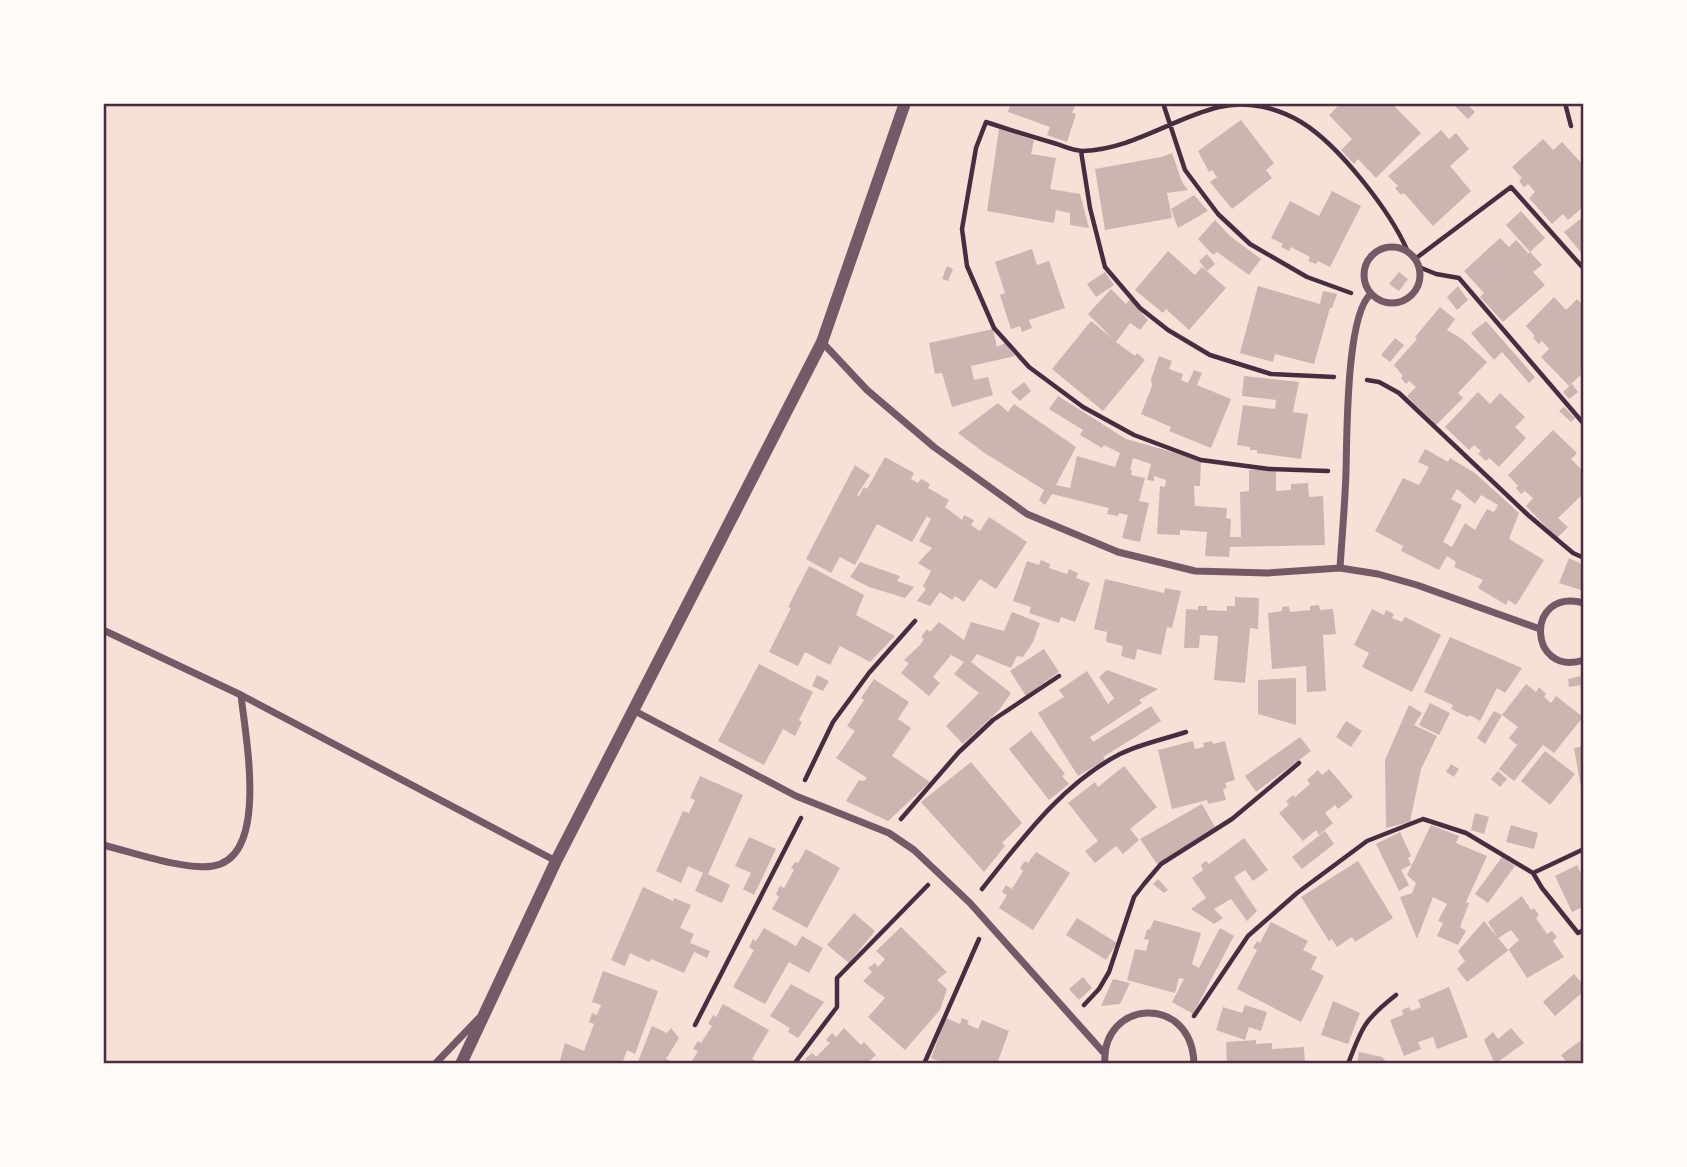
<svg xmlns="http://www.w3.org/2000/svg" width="1687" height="1167" font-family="Karla,sans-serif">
	<rect width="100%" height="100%" fill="#f7e1d7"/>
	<!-- building -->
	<path fill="#ccb4b1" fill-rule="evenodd" d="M1011 103H1076L1072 113 1076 114 1067 142 1047 135 1050 127 1008 112Z
		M1341 103H1383L1385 105 1391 103 1421 133 1376 178 1358 159 1354 164 1341 150 1352 139 1329 115Z
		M1452 103H1466L1475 112 1468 119Z
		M1241 120 1274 163 1266 170 1272 178 1232 209 1210 182 1217 177 1212 170 1209 172 1198 151Z
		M999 129 1034 140 1031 154 1056 158 1050 189 1080 194 1089 228 1070 225V213L1056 210 1054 223 987 211Z
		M1441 130 1449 139 1456 133 1469 149 1450 166 1471 191 1433 226 1404 193 1401 195 1395 188 1398 186 1388 176Z
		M1543 139 1553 150 1562 142 1584 166V206L1568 220 1563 214 1552 224 1529 198 1535 192 1528 184 1524 187 1519 181 1522 178 1512 167Z
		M1172 153 1182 182 1188 190 1167 193 1172 218 1105 230 1095 169 1161 157Z
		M1332 191 1361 206 1330 267 1318 261 1316 264 1308 261 1310 257 1291 247 1289 251 1281 247 1283 244 1271 238 1290 201 1319 216Z
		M1194 195 1208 211 1178 228 1171 209Z
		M1521 211 1545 238 1530 252 1542 265 1533 272 1545 285 1503 322 1480 297 1484 293 1464 271 1500 238 1509 247 1516 240 1528 253 1523 258 1530 252 1506 225Z
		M1584 216V256L1564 232Z
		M1215 220 1230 236 1261 259 1249 275 1217 252 1213 255 1198 239Z
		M1032 249 1037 265 1049 261 1065 308 1029 320 1032 328 1022 332 1020 326 1011 329 1000 295 1005 293 995 262Z
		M1168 251 1195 275 1202 267 1226 288 1189 330 1166 309 1163 313 1135 290Z
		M1207 254 1215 264 1207 271 1199 261Z
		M947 266 953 269 948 281 942 279Z
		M1105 272 1114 285 1096 297 1087 284Z
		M1399 272 1408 279 1399 291 1389 284Z
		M1258 286 1320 304 1323 291 1337 294 1332 308H1330L1314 364 1275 354 1273 362 1240 353Z
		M1458 286 1468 300 1457 310 1447 297Z
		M1111 289 1126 304 1130 299 1148 320 1140 330 1130 323 1116 342 1135 356 1137 353 1145 360 1103 411 1052 369 1091 321 1113 339 1088 314Z
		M1554 297 1566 310 1577 299 1584 306V372L1569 386 1541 357 1549 349 1542 341 1539 344 1533 338 1535 336 1526 326Z
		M1440 307 1455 319 1447 330 1462 339 1487 362 1458 393 1463 398 1436 425 1407 396 1416 387 1409 381 1406 384 1401 378 1403 376 1394 365 1417 339 1415 337Z
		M1486 321 1535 377 1529 383 1502 352 1494 360 1471 333Z
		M993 329 997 347 1005 343 1015 356 971 366 974 380 988 377 993 395 952 407 942 373 935 374 929 343Z
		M1395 338 1404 345 1390 362 1381 355Z
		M1159 356 1172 361 1169 369 1183 374 1181 380 1188 383 1194 370 1202 373 1197 385 1231 399 1211 448 1169 431 1171 427 1141 414 1152 386 1151 379Z
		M1244 376 1299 382 1293 412 1308 414 1301 459 1257 453V450H1250V447L1237 445 1243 405 1275 409 1276 400 1242 396Z
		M1024 382 1031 391 1020 401 1011 392Z
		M1572 384 1578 392 1569 399 1563 392Z
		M1478 392 1490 404 1500 393 1525 417 1515 427 1526 438 1499 467 1489 458 1486 461 1478 454 1481 451 1474 445 1469 450 1445 427Z
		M1058 396 1126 439 1201 460 1200 486H1194L1195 506 1227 508 1226 518 1231 519 1230 537H1241L1240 492 1249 491V470L1276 469V491L1291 490V484L1308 483 1309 497 1323 496 1325 545 1230 547 1229 557 1205 556 1207 532 1180 530V535L1157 534 1160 486 1165 487 1166 480 1154 476V481L1147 480 1151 464 1133 458 1130 470H1132L1131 475 1145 478 1139 501 1149 503 1140 542 1122 538 1128 515 1119 513 1118 516 1107 514 1109 508 1052 494 1045 505 1039 500 1044 490 983 452 958 433 998 403 1008 412 1014 404 1076 447 1056 485 1070 488 1077 456 1115 467 1120 453 1104 445 1102 448 1080 435 1083 430 1049 409Z
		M1564 407 1575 418 1571 422 1559 411Z
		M1553 430 1577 453 1571 459 1584 472V493L1558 518 1568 527 1557 538 1526 506 1533 498 1525 491 1521 494 1516 488 1518 486 1508 475Z
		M1425 449 1448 462 1450 458 1475 473 1519 513 1509 539 1544 560 1516 605 1508 600 1506 605 1478 588 1483 580 1454 567 1456 562 1447 556 1439 570 1401 551 1403 546 1375 531 1403 478 1419 485 1429 467 1418 462ZM1457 489 1475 504 1481 495 1498 505 1494 512 1487 509 1475 530 1465 523 1452 547 1443 542 1462 505 1451 499Z
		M885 457 914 473 911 479 918 483 921 479 930 484 928 488 949 500 945 507 962 520 964 515 974 520 971 525 980 531 989 517 1027 542 996 589 980 579 964 602 955 596 952 600 940 592 930 606 917 601 926 589 923 586 931 571 918 563 932 548 919 541 931 519 927 516 912 542 877 524 855 565 840 557 831 573 806 559 855 465 870 475 857 495 859 496 864 487 867 489Z
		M1569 558 1584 565V591L1559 583Z
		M1041 560 1050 564 1049 568 1067 574 1069 569 1078 573 1076 578 1090 583 1075 622 1061 617 1059 623 1029 613 1031 607 1013 601 1027 561 1039 565Z
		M860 562 900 576 897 581 914 587 905 598 869 587 850 577Z
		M809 566 864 595 856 615 895 636 870 662 840 646 830 665 805 652 798 666 769 652 791 608 788 607Z
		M1105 579 1164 593 1165 588 1181 591 1172 628 1167 627 1161 655 1137 649 1135 660 1121 656 1123 646 1106 642 1107 632 1094 629Z
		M1235 597 1259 598 1258 629 1250 628 1245 683 1214 680 1218 636 1200 635 1199 648H1184L1186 609 1198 610V606H1207V610L1227 611V606H1235Z
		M1319 605 1320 610 1333 609 1336 634 1323 635 1326 691 1307 692 1306 666 1272 669 1268 613 1282 611V607L1289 606 1290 612 1310 610V606Z
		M1372 609 1384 615 1386 610 1394 614 1392 618 1402 622 1405 617 1441 635 1412 692 1362 667 1369 653 1354 645Z
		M1012 612 1040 623 1033 642 1023 657 1017 656 1011 668 977 654 971 662 1011 693 999 710 963 744 946 726 979 693 954 674 964 662 951 655 933 677 940 683 929 696 901 673 909 663 904 660 920 645 924 639 921 637 927 629 930 632 939 622 964 640 971 622 1004 631Z
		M1450 637 1522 668 1505 693 1497 688 1480 721 1470 715 1468 717 1451 709 1453 705 1424 692Z
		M1044 649 1059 672 1026 696 1010 671Z
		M759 664 813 692 799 720 802 722 795 736 783 729 764 765 718 741Z
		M1107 670 1158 689 1139 700 1142 703 1090 737 1093 742 1151 706 1161 721 1103 757 1105 760 1078 776 1038 713 1064 697 1059 690 1087 671 1108 704 1114 698 1099 677Z
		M817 675 829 681 823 691 812 686Z
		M1581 676 1582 685 1569 687 1568 679Z
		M1296 678V725L1258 714V680Z
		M874 679 909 702 898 719 911 728 892 756 930 782 888 821 846 801 859 780 864 781 867 778 836 758 855 731 847 726 864 700 861 698Z
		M1526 684 1536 692 1539 687 1546 694 1544 697 1551 703 1556 696 1583 717 1554 753 1543 745 1514 781 1499 769 1517 745 1509 738 1518 727 1502 715Z
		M1430 703 1450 713 1439 735 1419 725Z
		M1409 705 1422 713 1414 725 1437 736 1421 769 1410 822 1386 828 1385 760Z
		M1494 711 1502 715 1485 744 1477 738Z
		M1346 721 1362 731 1351 747 1336 737Z
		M1031 731 1065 774 1062 776 1069 784 1049 800 1009 749Z
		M1300 737 1311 751 1256 792 1245 776Z
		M1193 741 1195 749 1204 747 1203 743 1212 741 1213 744 1225 741 1235 780 1225 783 1227 788 1223 789 1226 800 1208 804 1207 800 1172 809 1158 750Z
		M1584 746V793H1582L1574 748Z
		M1545 751 1575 774 1550 805 1521 781Z
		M971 762 1022 823 1002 843 1005 846 984 872 921 802Z
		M1451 764 1459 769 1454 777 1446 772Z
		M1124 766 1157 807 1130 829 1139 840 1123 854 1116 846 1095 863 1085 851 1098 841 1068 803 1095 782 1098 787Z
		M1329 769 1353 797 1338 809 1335 805 1325 813 1333 823 1319 835 1316 830 1303 841 1279 813 1289 805 1286 801 1293 795 1295 797 1310 784 1307 780 1318 770 1322 775Z
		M1498 771 1507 779 1500 787 1491 779Z
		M700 776 743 795 708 874 730 885 722 903 695 891 703 873 688 866 681 883 656 871 683 811 689 813 695 800 690 798Z
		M1202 804 1215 827 1157 864 1140 839Z
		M1475 813 1489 817 1484 834 1471 830Z
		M1431 825 1459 836 1456 843 1487 856 1466 902 1469 903 1460 927 1466 931 1458 945 1437 936 1443 923 1438 921 1447 904 1433 897 1417 939 1400 897 1412 893 1416 883 1407 875Z
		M1511 825 1538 833 1534 849 1506 842Z
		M1325 831 1334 844 1302 869 1292 857Z
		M1400 832 1411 856 1408 858 1411 865 1401 870 1409 885 1399 891 1376 844Z
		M749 837 776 849 754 895 743 889 751 873 735 866Z
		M1244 838 1268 870 1253 881 1245 870 1234 877 1257 911 1247 921 1231 899 1214 909 1223 918 1214 924 1191 909 1206 898 1192 878 1203 870 1201 865 1206 861 1209 864Z
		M806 849 840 868 807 928 772 909 779 897 776 894 780 886 784 888 794 870 791 868 795 862 798 863Z
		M1036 852 1070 873 1033 930 999 908 1007 895 1002 892 1006 885 1012 889 1023 871 1020 868 1025 861 1028 863Z
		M1502 857 1515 866 1488 903 1475 894Z
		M1358 861 1393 918 1355 942 1352 937 1337 947 1332 939 1329 941 1301 897Z
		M1577 865 1584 880V906L1572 912 1555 876Z
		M1158 879 1168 890 1164 893 1153 884Z
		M643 887 673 901 674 898 691 905 680 928 694 934 690 943 710 951 707 958 694 952 684 973 651 959 649 962 630 953 625 966 611 960Z
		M1522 896 1531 910 1534 908 1539 915 1536 918 1547 934 1552 931 1557 937 1553 941 1564 957 1527 978 1509 950 1467 982 1457 969 1465 961 1458 951 1484 921 1498 938 1488 922ZM1511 930 1519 940 1508 950 1498 938Z
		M854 913 875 931 849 963 827 945Z
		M1077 918 1117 943 1106 960 1066 935Z
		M1154 920 1201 933 1192 964 1199 968 1220 928 1234 936 1193 1014 1172 1002 1184 979 1179 978 1175 993 1127 980 1135 949 1146 951 1149 940 1144 939 1147 930 1150 929Z
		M1271 922 1308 941 1303 950 1317 957 1311 969 1324 976 1301 1022 1237 989 1257 950 1253 948 1257 941 1260 943Z
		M901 927 947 972 937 980 947 989 940 1010 905 1050 868 1017 885 998 863 981 872 972 868 968 875 963 878 967 885 959 876 951Z
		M764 928 796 946 802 936 823 948 809 973 789 962 765 1004 733 987 754 950 749 947 753 939 756 941Z
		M603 971 658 991 635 1054 627 1050 622 1064H559L565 1043 584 1051 594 1024 589 1022 592 1013 597 1015 601 1005 592 1002Z
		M1574 974 1584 986V991L1555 1016 1543 1002Z
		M1083 977 1092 988 1079 1000 1069 989Z
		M1113 979 1130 983 1120 1004 1101 1006Z
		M791 984 824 1002 798 1038 788 1032 790 1028 770 1016Z
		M1449 987 1468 1037 1437 1049 1433 1037 1418 1042 1421 1049 1404 1056 1390 1020 1403 1015 1402 1010 1409 1007 1411 1011 1421 1007 1418 1000Z
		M1333 1001 1360 1013 1348 1044 1321 1035Z
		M723 1004 769 1030 752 1059 761 1064 691 1063 698 1051 693 1049 698 1041 701 1043 712 1026 708 1024 713 1015 716 1017Z
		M1245 1005 1267 1012 1261 1031 1249 1027 1245 1040 1216 1030 1223 1007 1242 1013Z
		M946 1018 960 1024 962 1018 969 1021 967 1024 978 1029 982 1020 1009 1031 997 1064H946L931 1058Z
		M652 1026 667 1033 671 1028 679 1038 666 1059 678 1064H637Z
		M844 1028 861 1045 864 1042 876 1055 866 1064H810L805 1059 812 1053 816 1057 830 1043 826 1040 832 1033 836 1037Z
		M1511 1028 1524 1043 1495 1064 1484 1040 1493 1032 1498 1039Z
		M1584 1038V1064H1568L1561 1055Z
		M1256 1040V1044L1272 1043V1049L1304 1047 1305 1064H1227L1226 1042Z
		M1359 1052 1382 1057 1388 1064H1357Z"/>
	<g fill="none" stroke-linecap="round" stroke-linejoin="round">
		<!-- path -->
		<path stroke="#4a2c40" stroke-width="4.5" d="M1163 103 1185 170 1218 214 1250 244 1307 277 1351 293
			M1565 103 1571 126
			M1081 151 1090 208 1105 267 1140 308 1168 330 1210 355 1271 374 1334 377
			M1415 259 1511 187 1584 269
			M1419 267 1436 274 1459 278 1584 424
			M1367 380 1379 382 1399 393 1528 515 1573 553 1584 558
			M1328 471 1269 469 1201 460 1134 435 1083 407 1029 367 994 328 967 266 962 229 976 148 986 122C1010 130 1033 137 1057 144 1065 147 1075 151 1083 151 1133 149 1173 118 1219 107 1246 100 1278 108 1301 122 1339 145 1391 212 1408 252
			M805 780 833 722 869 673 915 621
			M901 819 959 752 993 720 1059 676
			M1533 873 1584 849
			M982 889C1022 839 1062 784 1120 754 1140 744 1165 739 1186 732
			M1084 1005 1099 989 1109 972 1134 897 1144 884 1161 864 1232 819 1299 763
			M1194 1016 1248 936 1297 893 1367 841 1423 819 1466 833 1533 873 1542 888 1578 933 1584 930
			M695 1025 801 818
			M794 1064 837 1007V978L928 885
			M924 1064 979 939
			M1348 1064C1362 1027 1364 1020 1396 995"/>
		<!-- minor -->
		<path stroke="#755966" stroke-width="7" d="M1364 275a28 28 0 1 1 56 0a28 28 0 1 1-56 0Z
			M822 342 867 390 934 447 1027 514 1118 552 1195 571 1268 573 1340 568 1378 574 1417 585 1540 629
			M1340 568C1342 536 1345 504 1346 472 1347 438 1346 313 1371 294
			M1584 603C1524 587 1528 678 1584 660
			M103 630 241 695 556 861
			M633 710 796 796 889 833 914 850 970 903 1104 1053
			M103 845C132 852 186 871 213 866 270 857 245 735 241 695
			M435 1064 478 1019
			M1105 1064C1100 1000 1192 992 1194 1064"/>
		<!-- tertiary -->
		<path stroke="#755966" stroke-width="12" d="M461 1064 556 861 822 342 905 103"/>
	</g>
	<!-- border -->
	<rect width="1687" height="1167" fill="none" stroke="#fffaf5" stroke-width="210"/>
	<rect x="105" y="105" width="1477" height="957" fill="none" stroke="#4a2c40" stroke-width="2.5"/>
</svg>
